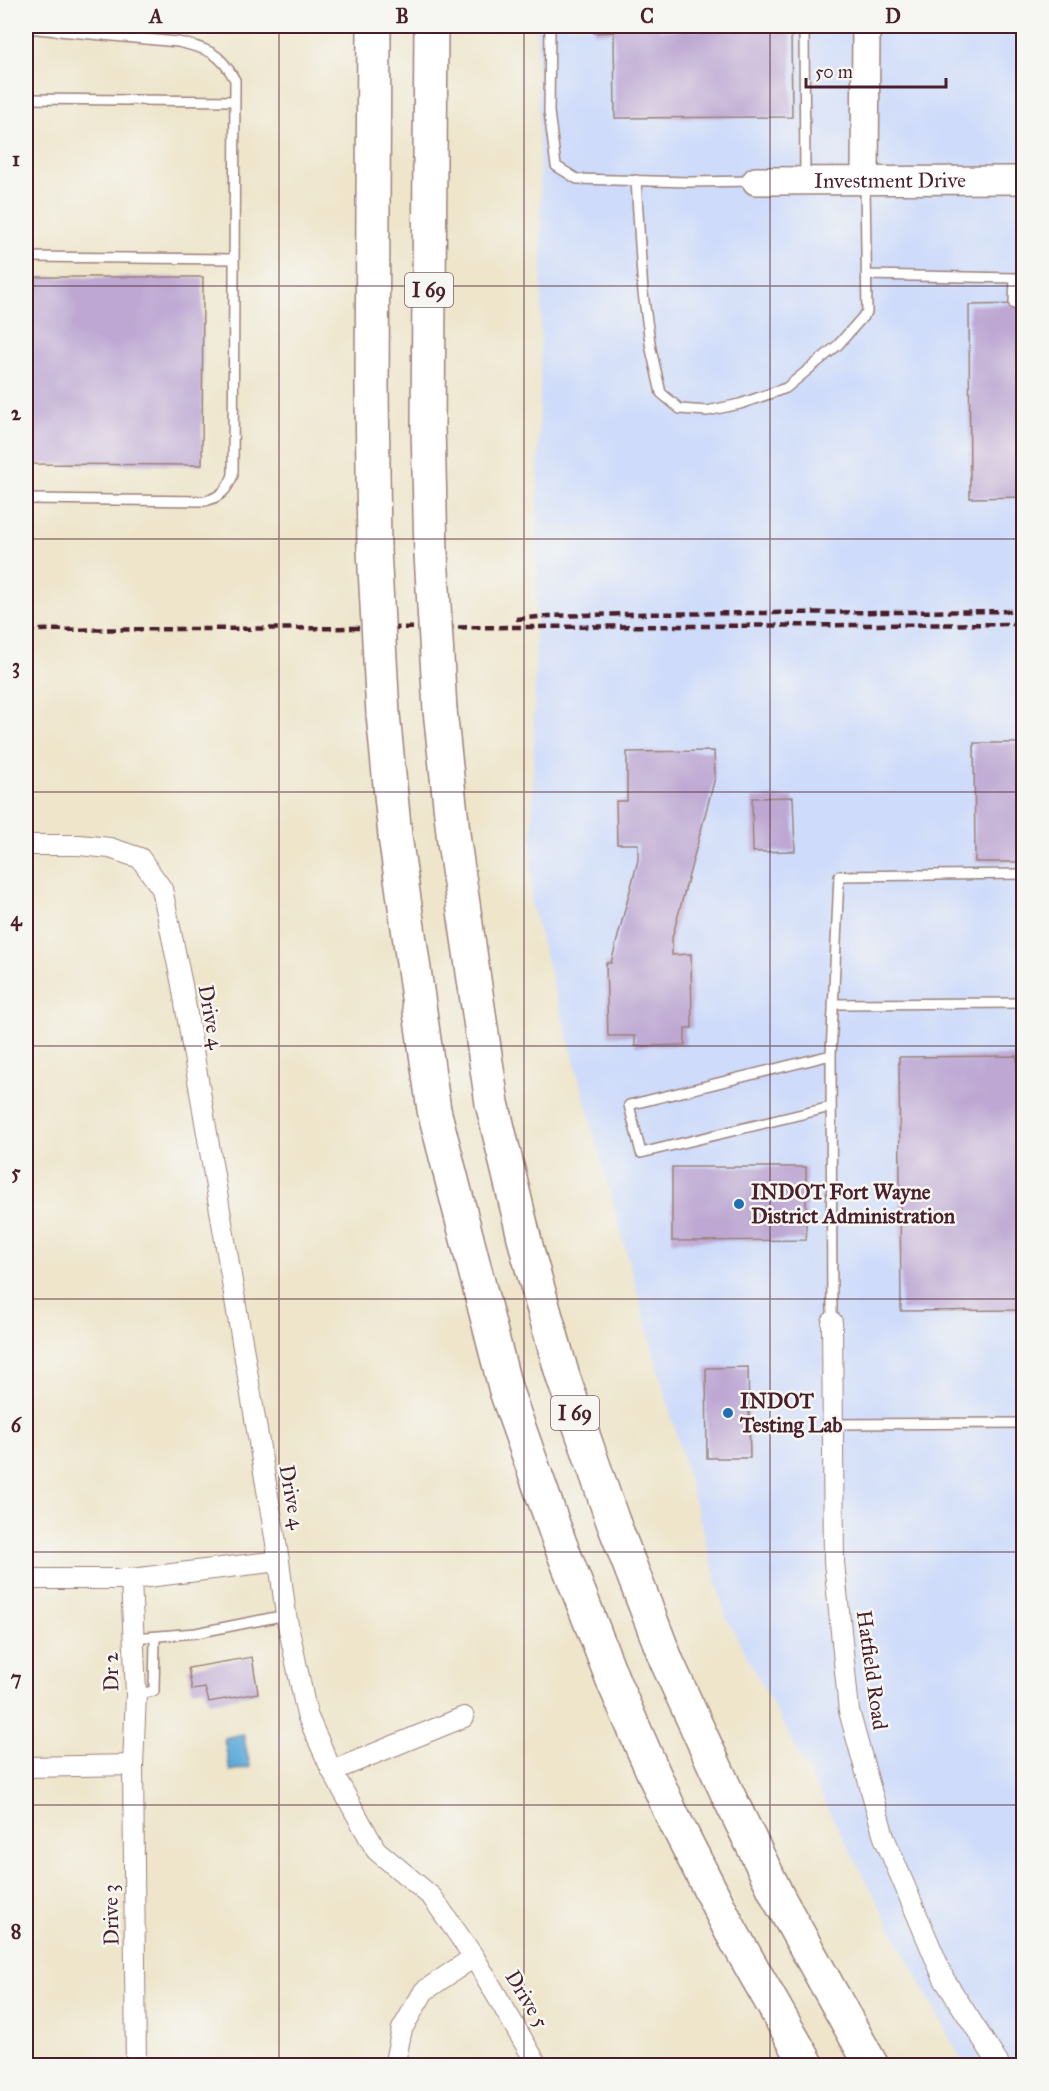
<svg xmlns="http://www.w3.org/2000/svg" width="1049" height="2091" font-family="'IM FELL Great Primer',serif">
	<rect width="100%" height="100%" fill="#f6f6f2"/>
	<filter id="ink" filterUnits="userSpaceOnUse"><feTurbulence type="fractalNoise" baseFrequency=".0167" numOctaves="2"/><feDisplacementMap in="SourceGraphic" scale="12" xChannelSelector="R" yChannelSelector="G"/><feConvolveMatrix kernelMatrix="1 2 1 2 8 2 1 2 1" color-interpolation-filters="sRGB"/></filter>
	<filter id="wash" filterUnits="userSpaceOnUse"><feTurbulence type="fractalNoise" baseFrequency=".008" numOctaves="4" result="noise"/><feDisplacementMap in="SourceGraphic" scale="24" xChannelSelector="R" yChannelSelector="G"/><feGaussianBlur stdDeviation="1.35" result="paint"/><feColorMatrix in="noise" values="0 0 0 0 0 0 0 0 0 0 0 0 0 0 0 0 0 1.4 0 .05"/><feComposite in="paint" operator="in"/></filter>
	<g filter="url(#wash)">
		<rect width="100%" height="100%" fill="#eee5cb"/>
		<!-- built -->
		<path fill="#cedbfa" d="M536 26H1023V2065H964L726 1617 531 903 542 258Z"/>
		<!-- water -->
		<path fill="#5facd9" stroke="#546682" stroke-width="1.5" d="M243 1734 250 1767 230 1771 224 1738Z"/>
		<g id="blocks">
			<!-- building -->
			<path fill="#bea8d3" d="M594 26H659V30L791 29 792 117 615 118 614 32 594 33Z
				M26 277H203L202 465 26 464Z
				M1024 304V497L970 498 969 305Z
				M974 743H1024V862H975Z
				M714 751 715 778 672 938V955L691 954 692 1028H685V1045L635 1046V1036H608L606 963H611L638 860V844H617L616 801H627V752Z
				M793 797 795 851 753 852 752 798Z
				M1017 1056 1019 1310 901 1311 899 1057Z
				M672 1167H806V1240L672 1241Z
				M748 1367 750 1458H707L706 1368Z
				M252 1657 258 1693 209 1702 205 1688 192 1690 188 1668Z"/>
		</g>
	</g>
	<g filter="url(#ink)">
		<use href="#blocks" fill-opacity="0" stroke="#9c827b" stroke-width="1.5"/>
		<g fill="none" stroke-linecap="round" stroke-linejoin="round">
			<defs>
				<path id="lane" d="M550 26 549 112 556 166 577 179 690 182 754 181
					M804 26 805 179
					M26 28 178 42C208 49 220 52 235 80L233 475C227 490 221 497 205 501L26 499
					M26 99 235 101
					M636 180 643 293 651 349 661 393 680 409 707 411 740 404 786 388 838 345 867 312 865 185
					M26 257 234 259
					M867 275 1015 278 1014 304
					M833 1004 1024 1003
					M831 1055 629 1105 641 1153 831 1107
					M832 1322 831 1055 839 876 1024 874
					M833 1424 1024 1423
					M134 1638 196 1633 286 1615
					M136 1694 154 1691 155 1638"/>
				<path id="street" d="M26 845H79L110 848 140 858 162 889 182 985 279 1561 286 1615 307 1715 332 1771 376 1850 432 1897 474 1957 538 2066
					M832 1322 834 1562 849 1711 884 1837 944 1979 1000 2066
					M26 1579H131L279 1561
					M131 1579 136 1694 133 1765 136 2066
					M26 1767 133 1765
					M332 1771 464 1717
					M394 2066 402 2029 424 1991 474 1957"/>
				<g id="secondary">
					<path id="s1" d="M756 181 1024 180"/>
					<path d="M865 181 866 26"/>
				</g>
				<path id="highway" d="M431 26 428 426 431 554
					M374 550 372 388 374 26
					M440 710 454 842 492 1103 527 1250 563 1377 612 1519 667 1662 729 1797 779 1899 872 2066
					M383 714 395 836 434 1110 506 1391 559 1541 614 1683 671 1813 731 1931 808 2066"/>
			</defs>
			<!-- lane casing -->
			<use href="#lane" stroke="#9c827b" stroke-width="12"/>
			<!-- street casing -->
			<use href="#street" stroke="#9c827b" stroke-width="22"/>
			<!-- secondary casing -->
			<use href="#secondary" stroke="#9c827b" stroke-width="30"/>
			<!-- highway casing -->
			<use href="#highway" stroke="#9c827b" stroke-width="36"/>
			<!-- lane -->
			<use href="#lane" stroke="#fff" stroke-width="9"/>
			<!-- street -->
			<use href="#street" stroke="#fff" stroke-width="20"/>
			<!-- secondary -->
			<use href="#secondary" stroke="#fff" stroke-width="27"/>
			<!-- highway -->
			<use href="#highway" stroke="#fff" stroke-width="33"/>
			<!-- rail -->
			<path stroke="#4a1f2b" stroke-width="4.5" stroke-dasharray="9 4.5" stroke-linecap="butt" d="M516 619 549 616 626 614 1024 611
				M26 630 1024 624"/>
			<defs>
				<path id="highway-bridge" d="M374 550 383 714
					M431 554 440 710"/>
			</defs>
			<!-- highway-bridge casing -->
			<use href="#highway-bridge" stroke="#9c827b" stroke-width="36" stroke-linecap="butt"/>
			<!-- highway-bridge -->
			<use href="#highway-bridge" stroke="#fff" stroke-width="33"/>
		</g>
	</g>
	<!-- grid -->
	<path fill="none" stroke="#4a1f2b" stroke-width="1.5" stroke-opacity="0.55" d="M279 26V2066M524 26V2066M770 26V2066M26 286H1024M26 539H1024M26 792H1024M26 1046H1024M26 1299H1024M26 1552H1024M26 1805H1024"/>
	<!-- markers -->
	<g fill="#1f6fb2" stroke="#f6f6f2" stroke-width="2">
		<circle cx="739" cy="1204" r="6"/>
		<circle cx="728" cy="1413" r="6"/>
	</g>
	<g text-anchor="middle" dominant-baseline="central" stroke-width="5" stroke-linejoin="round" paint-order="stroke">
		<!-- shield labels -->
		<g fill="#f6f6f2" stroke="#7e6067" stroke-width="1.5">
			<rect x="405" y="273" width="48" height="34" rx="4.5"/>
			<rect x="551" y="1396" width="48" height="34" rx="4.5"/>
		</g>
		<g font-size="20" font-weight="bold" fill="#4a1f2b">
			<text x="429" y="290">I 69</text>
			<text x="575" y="1413">I 69</text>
		</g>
		<!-- street labels -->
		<g font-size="21" fill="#4a1f2b" stroke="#f6f6f2">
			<text stroke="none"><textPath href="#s1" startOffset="134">Investment Drive</textPath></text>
			<text transform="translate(211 1017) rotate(80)">Drive 4</text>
			<text transform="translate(292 1497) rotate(80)">Drive 4</text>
			<text transform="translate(872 1670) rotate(82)">Hatfield Road</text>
			<text transform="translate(111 1672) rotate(-91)">Dr 2</text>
			<text transform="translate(111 1915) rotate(-91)">Drive 3</text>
			<text transform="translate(527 1999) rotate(59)">Drive 5</text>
		</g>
		<!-- poi labels -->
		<g font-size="21" font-weight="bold" fill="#4a1f2b" stroke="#f6f6f2" text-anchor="start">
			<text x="751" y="1192">INDOT Fort Wayne<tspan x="751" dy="24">District Administration</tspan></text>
			<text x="740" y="1401">INDOT<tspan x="740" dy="24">Testing Lab</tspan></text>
		</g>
	</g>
	<!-- margin -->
	<rect width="1049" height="2091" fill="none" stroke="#f6f6f2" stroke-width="66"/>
	<!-- scale -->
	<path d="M806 78v9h140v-9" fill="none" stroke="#4a1f2b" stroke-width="3"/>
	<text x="815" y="78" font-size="18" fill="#4a1f2b" stroke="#f6f6f2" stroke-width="4.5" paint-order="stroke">50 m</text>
	<rect x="33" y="33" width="983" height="2025" fill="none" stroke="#4a1f2b" stroke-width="2"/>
	<g font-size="20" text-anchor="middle" font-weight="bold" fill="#4a1f2b">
		<text x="156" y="23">A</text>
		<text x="402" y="23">B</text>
		<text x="647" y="23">C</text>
		<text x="893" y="23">D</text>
		<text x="16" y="166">1</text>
		<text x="16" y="420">2</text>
		<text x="16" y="673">3</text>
		<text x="16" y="926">4</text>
		<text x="16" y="1179">5</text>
		<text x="16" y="1432">6</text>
		<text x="16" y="1685">7</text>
		<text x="16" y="1938">8</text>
	</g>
</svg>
